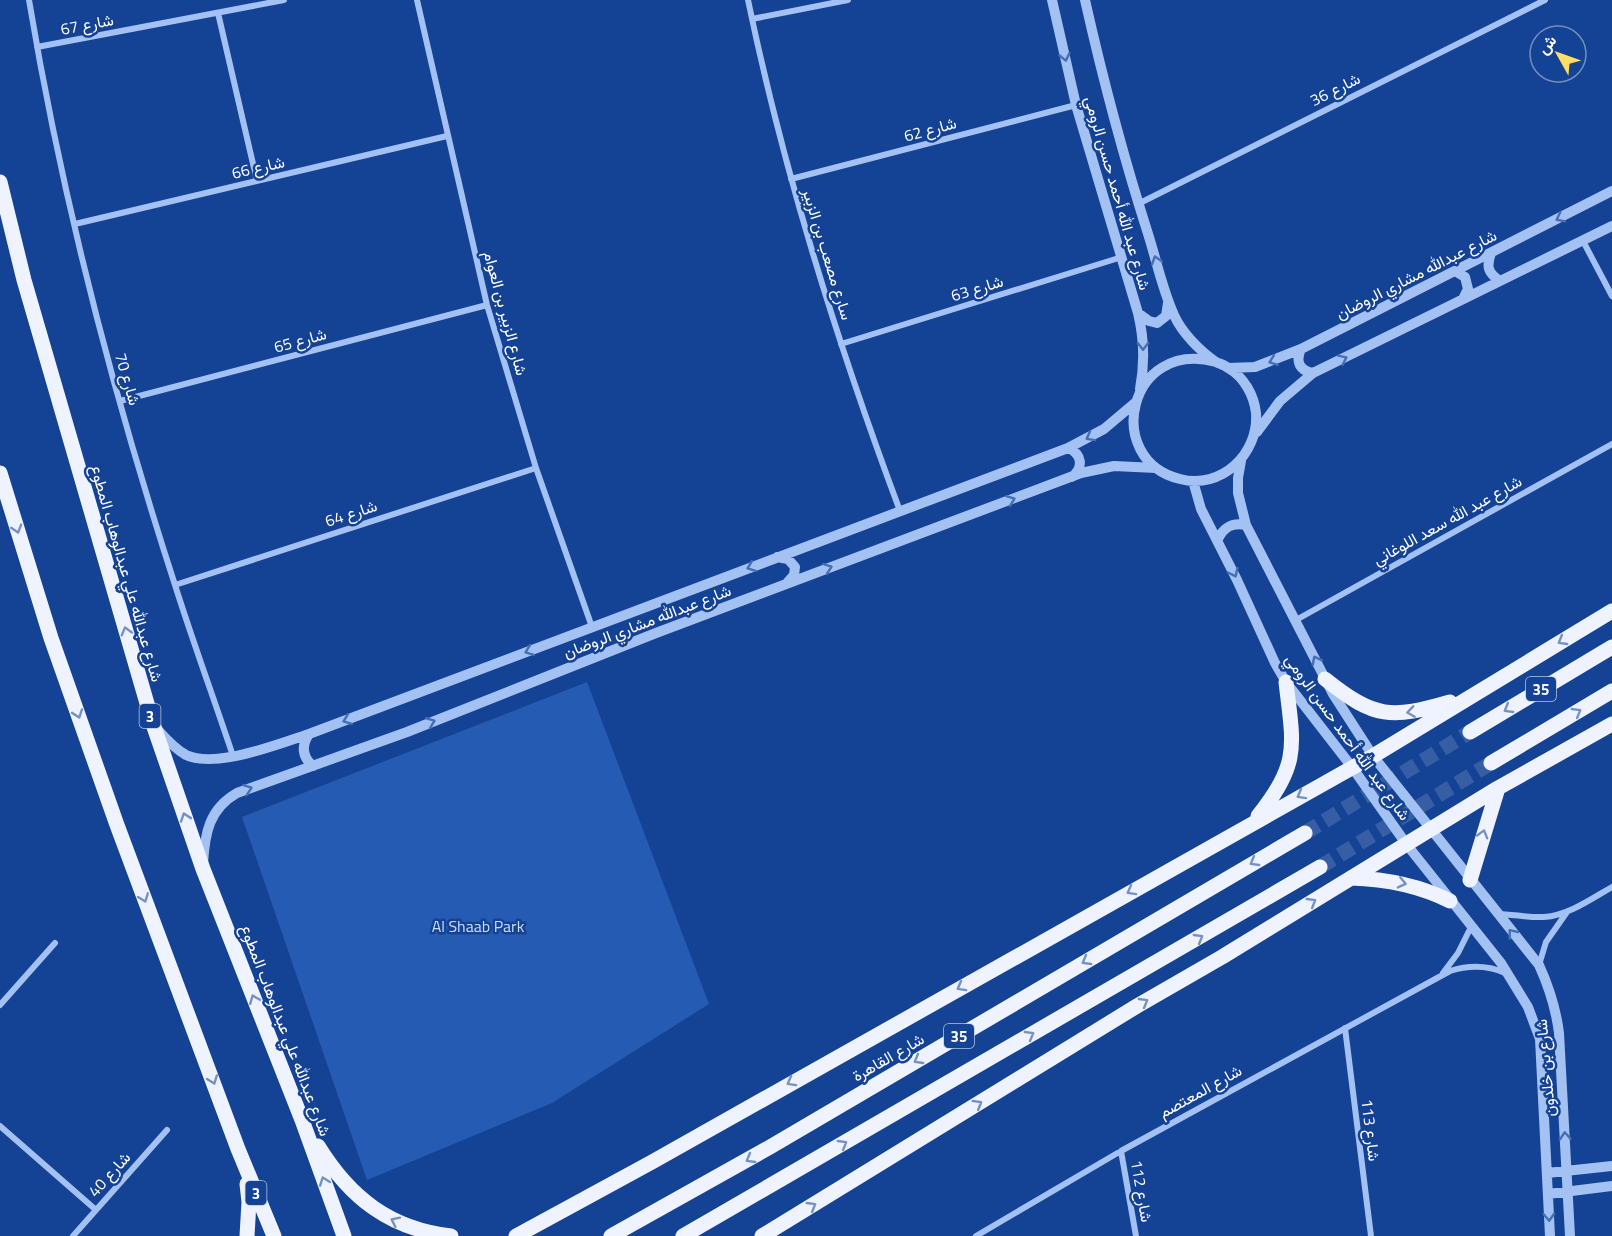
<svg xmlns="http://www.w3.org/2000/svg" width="1612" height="1236" font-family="'Titillium Web',Vazirmatn,sans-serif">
	<rect width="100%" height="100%" fill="#144294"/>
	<!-- green -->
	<path fill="#265bb3" d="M587 682 709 1004 552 1103 367 1180 242 817Z"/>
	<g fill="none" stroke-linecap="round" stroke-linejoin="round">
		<!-- primary-tunnel -->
		<path stroke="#375ea4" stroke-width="15" stroke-dasharray="15 8" stroke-linecap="butt" d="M1305 833 1470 732
			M1320 867 1491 763"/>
		<!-- minor -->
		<path stroke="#a3c1f2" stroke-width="6" d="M29 0C62 198 113 394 175 585 193 642 214 699 233 756
			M417 0 487 305 536 468 592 627
			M748 0C784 174 838 345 900 511
			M218 13 257 181
			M752 19 848 0
			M37 47 284 0
			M791 179 1076 105
			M1138 204 1545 0
			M75 224 447 136
			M1583 241 1612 296
			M841 344 1122 257
			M120 401 487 305
			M175 585 536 468
			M1296 620 1612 444
			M1497 914C1513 914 1528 918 1544 917 1569 915 1591 899 1612 887
			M1539 965 1546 942 1567 912
			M1443 973 1458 953 1471 927
			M0 1005 55 943
			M1345 1028 1371 1236
			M0 1126 96 1210
			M1121 1151 1136 1236
			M73 1236 167 1130
			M976 1236 1121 1151 1450 971C1469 965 1487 965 1505 973"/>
		<!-- tertiary -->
		<path stroke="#a3c1f2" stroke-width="10" d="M1052 0 1076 105 1138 313C1144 338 1145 363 1140 389
			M1085 0C1103 80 1124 159 1149 237 1157 263 1163 291 1174 315 1182 333 1200 351 1216 362 1220 364 1225 365 1228 368 1244 377 1254 395 1256 413 1259 454 1221 490 1180 479 1102 460 1128 338 1216 362
			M1491 253C1486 267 1488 273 1500 281
			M1455 271 1465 277 1468 289 1463 299
			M1138 313 1149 321 1157 323 1166 316 1168 303
			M1301 349C1295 362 1300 371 1313 373
			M1228 368 1255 367 1301 349 1612 191
			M1257 432 1280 401 1313 373 1612 226
			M1068 448C1082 454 1084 467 1072 477
			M1241 461 1238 478V493L1246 525 1333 694 1373 756 1539 965C1549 987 1556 1009 1559 1033L1570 1236
			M1193 481 1201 509 1237 580 1275 663 1286 682 1352 767 1407 845 1501 963 1528 1007 1540 1039 1550 1236
			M1218 539C1224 527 1232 522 1246 525
			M777 557 788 559 795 567 794 575 787 583
			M158 730C166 739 175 749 186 755 216 769 278 744 309 734L1068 448 1104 429 1136 402
			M309 734C301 746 302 757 313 766
			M203 863C205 833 209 809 237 793L407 732 656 633 1081 473 1114 466 1156 468
			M1547 1173 1612 1166
			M1548 1194 1612 1186"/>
		<!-- primary -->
		<path stroke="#eef3ff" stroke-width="15" d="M0 182 24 280 153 724 203 869 302 1120 344 1236
			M0 473 51 638 117 825 238 1149 274 1236
			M1325 679C1375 719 1391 719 1450 702
			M1470 732 1612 647
			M1491 763 1612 691
			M1258 816C1301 763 1293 744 1286 682
			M1351 878C1387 879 1418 885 1450 901
			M1470 880 1498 788
			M318 1146C350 1198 390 1229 451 1236
			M247 1184 249 1202 247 1236
			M516 1236 652 1162 1373 756 1612 611
			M611 1236 770 1147 1305 833
			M683 1236 1320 867
			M762 1236 1137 1006 1222 957 1498 788 1612 724"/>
	</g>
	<!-- one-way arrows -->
	<defs><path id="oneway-chevron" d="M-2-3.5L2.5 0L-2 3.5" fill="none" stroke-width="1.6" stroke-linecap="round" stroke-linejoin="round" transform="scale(1.5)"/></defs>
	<g stroke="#466eb5">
		<use href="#oneway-chevron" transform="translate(1065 57) rotate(77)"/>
		<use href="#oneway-chevron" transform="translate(1560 218) rotate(153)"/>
		<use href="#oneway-chevron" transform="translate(1156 260) rotate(-108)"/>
		<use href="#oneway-chevron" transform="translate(1143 346) rotate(89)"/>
		<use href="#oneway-chevron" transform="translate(1343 359) rotate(-26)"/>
		<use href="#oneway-chevron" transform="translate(1273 361) rotate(159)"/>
		<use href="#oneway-chevron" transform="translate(1090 437) rotate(151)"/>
		<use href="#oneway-chevron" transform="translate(1011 500) rotate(-21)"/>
		<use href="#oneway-chevron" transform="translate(751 567) rotate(159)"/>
		<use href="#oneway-chevron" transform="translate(828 568) rotate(-20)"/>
		<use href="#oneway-chevron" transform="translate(1234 573) rotate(65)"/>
		<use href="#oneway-chevron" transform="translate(529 651) rotate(159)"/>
		<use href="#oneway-chevron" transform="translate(1316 660) rotate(-117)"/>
		<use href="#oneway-chevron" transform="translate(347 720) rotate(159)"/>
		<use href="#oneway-chevron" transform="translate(431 722) rotate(-22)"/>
		<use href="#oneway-chevron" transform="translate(248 789) rotate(-20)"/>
		<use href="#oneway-chevron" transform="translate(1512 933) rotate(-129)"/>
		<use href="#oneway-chevron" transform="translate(1565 1136) rotate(-94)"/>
		<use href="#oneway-chevron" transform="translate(1549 1217) rotate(88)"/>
	</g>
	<g stroke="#7692c4">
		<use href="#oneway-chevron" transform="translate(17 529) rotate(73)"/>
		<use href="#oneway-chevron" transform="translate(126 631) rotate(-106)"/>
		<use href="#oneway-chevron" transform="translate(1562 641) rotate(149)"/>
		<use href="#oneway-chevron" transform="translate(1508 709) rotate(149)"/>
		<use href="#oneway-chevron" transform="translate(1411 712) rotate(172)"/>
		<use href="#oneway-chevron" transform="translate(1577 712) rotate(-31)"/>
		<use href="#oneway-chevron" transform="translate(78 714) rotate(71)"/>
		<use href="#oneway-chevron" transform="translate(1301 795) rotate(151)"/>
		<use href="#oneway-chevron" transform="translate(185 817) rotate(-109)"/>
		<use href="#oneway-chevron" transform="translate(1483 834) rotate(-74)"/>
		<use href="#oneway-chevron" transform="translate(1254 862) rotate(150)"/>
		<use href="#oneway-chevron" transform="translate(1402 883) rotate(13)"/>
		<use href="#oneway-chevron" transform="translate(1131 891) rotate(151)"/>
		<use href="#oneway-chevron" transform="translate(144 898) rotate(69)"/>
		<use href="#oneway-chevron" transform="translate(1312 902) rotate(-31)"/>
		<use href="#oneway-chevron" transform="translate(1199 938) rotate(-30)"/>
		<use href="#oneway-chevron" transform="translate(1086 961) rotate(150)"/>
		<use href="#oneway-chevron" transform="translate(961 987) rotate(151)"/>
		<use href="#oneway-chevron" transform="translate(254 999) rotate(-112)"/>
		<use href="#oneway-chevron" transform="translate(1144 1002) rotate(-30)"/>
		<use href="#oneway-chevron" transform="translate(1030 1035) rotate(-30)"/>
		<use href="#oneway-chevron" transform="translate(918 1060) rotate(150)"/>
		<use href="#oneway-chevron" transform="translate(213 1080) rotate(70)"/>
		<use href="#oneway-chevron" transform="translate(791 1082) rotate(151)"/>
		<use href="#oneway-chevron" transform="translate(978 1104) rotate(-31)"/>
		<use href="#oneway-chevron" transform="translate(843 1144) rotate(-30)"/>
		<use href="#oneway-chevron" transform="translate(750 1159) rotate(150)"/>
		<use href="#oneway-chevron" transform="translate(324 1181) rotate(-110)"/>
		<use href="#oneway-chevron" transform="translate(812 1206) rotate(-31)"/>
		<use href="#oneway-chevron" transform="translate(395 1221) rotate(-154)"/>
	</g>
	<g text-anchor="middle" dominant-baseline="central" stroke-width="5" stroke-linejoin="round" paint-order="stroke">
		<!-- shield labels -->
		<g fill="#144294" stroke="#b8c6df" stroke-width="1.5">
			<rect x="1526" y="677" width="30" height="24" rx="4.5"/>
			<rect x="139.5" y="704" width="21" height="24" rx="4.5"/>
			<rect x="944" y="1024" width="30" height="24" rx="4.5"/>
			<rect x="245.5" y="1181" width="21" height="24" rx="4.5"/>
		</g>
		<g font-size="15" font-weight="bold" fill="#fff">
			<text x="1541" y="689">35</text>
			<text x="150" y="716">3</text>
			<text x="959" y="1036">35</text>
			<text x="256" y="1193">3</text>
		</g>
		<!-- street labels -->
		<g font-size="16" fill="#fff" stroke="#144294">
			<text transform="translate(87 24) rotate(-11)">شارع 67</text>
			<text transform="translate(1335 89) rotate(-27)">شارع 36</text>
			<text transform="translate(930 129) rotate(-15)">شارع 62</text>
			<text transform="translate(258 167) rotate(-13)">شارع 66</text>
			<text transform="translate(1118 193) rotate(74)">شارع عبد الله أحمد حسن الرومي</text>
			<text transform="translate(828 254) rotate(73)">سارع مصعب بن الزبير</text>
			<text transform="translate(1416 274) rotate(-27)">شارع عبدالله مشاري الروضان</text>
			<text transform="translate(977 288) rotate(-17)">شارع 63</text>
			<text transform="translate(506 313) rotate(75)">شارع الزبير بن العوام</text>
			<text transform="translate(300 340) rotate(-15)">شارع 65</text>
			<text transform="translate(128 379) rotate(74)">شارع 70</text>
			<text transform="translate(351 513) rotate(-18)">شارع 64</text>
			<text transform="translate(1447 520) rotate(-29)">شارع عبد الله سعد اللوغاني</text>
			<text transform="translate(127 573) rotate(74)">شارع عبدالله علي عبدالوهاب المطوع</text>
			<text transform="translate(647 621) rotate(-21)">شارع عبدالله مشاري الروضان</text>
			<text transform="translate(1348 737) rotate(54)">شارع عبد الله أحمد حسن الرومي</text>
			<text transform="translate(286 1030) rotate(69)">شارع عبدالله علي عبدالوهاب المطوع</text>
			<text transform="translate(888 1057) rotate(-30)">شارع القاهرة</text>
			<text transform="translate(1545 1068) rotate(-95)">شارع بن خلدون</text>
			<text transform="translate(1200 1091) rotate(-29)">شارع المعتصم</text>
			<text transform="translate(1371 1130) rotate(83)">شارع 113</text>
			<text transform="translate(109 1174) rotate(-48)">شارع 40</text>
			<text transform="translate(1142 1191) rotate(80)">شارع 112</text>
		</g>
		<!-- park labels -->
		<g font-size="16" fill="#caddfc" stroke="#144294">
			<text x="478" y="926">Al Shaab Park</text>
		</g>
	</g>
	<!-- north arrow -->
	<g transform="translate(1558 54) rotate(310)"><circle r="28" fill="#144294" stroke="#728ebf" stroke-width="1.5"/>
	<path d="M0-4.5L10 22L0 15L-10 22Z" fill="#ffde64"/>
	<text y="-9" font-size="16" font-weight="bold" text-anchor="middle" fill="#ffffff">ش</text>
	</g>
</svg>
